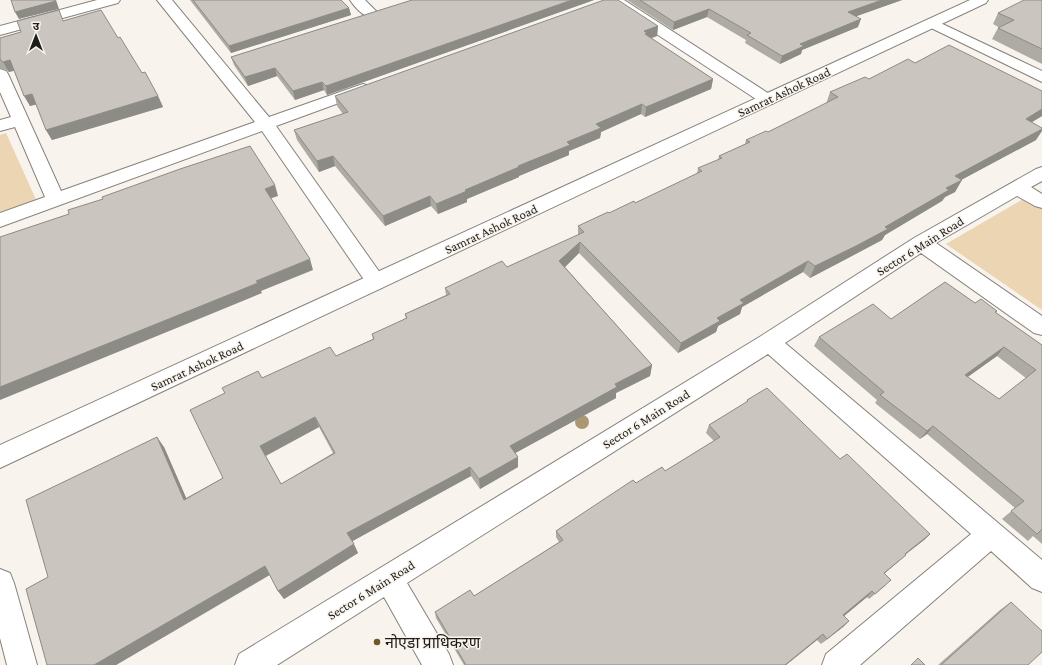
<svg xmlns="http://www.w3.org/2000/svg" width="1042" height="665" font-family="'Crimson Pro','Noto Sans Devanagari',serif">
	<rect width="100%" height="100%" fill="#f8f3ed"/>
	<!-- green -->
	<path fill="#ebd5b3" d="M6 133 38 204 0 218V135Z
		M1025 198 1042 208V310L946 244Z"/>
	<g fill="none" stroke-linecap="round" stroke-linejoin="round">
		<defs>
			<path id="minor" d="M97 0H120L118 3 0 35V26Z
				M157 0H172L269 117 357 86 363 84 369 86 371 89 369 92 276 126 383 277 386 282 383 287 376 290 369 287 262 131 0 227V213L45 197 15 127 0 131V120L11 117 0 92V69L6 71 8 74 61 191 255 122Z
				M350 0H365L379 14 377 17C366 20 356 9 350 0Z
				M607 0H624L774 97 776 100 774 103 768 105 762 103 609 3Z
				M932 19 1042 71V82L927 26 925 23 927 20Z
				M1042 167V181L1031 187 1042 194V208L1035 206 1017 196 936 243 1042 316V335L1034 333 921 253 785 343 1042 560V592L1032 588 991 551 860 665H822L826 654 971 534 768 354 407 583 449 654 453 665H422L384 597 277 665H235L239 654 761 336 914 238 1036 169Z
				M0 569 10 573 14 583 37 665H7L0 638Z"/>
			<path id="tertiary" d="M970 0H988L986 3 0 468V445Z"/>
		</defs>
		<!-- minor casing -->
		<use href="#minor" stroke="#86827c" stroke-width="2"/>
		<!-- tertiary casing -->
		<use href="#tertiary" stroke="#86827c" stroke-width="2"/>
		<!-- minor -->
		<use href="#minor" fill="#fff" fill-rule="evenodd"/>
		<!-- tertiary -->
		<use href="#tertiary" fill="#fff" fill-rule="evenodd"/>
	</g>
	<!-- trees -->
	<circle fill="#ab9872" cx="582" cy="422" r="7"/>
	<!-- wall -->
	<path fill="#aeaaa4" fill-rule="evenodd" d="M190 0H341L349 8 351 15 231 53Z
		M412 0H594L327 95 324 90 295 100 277 76 248 86 234 65 231 57Z
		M627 0H902L856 16 858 27 802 50 801 54 780 64 745 43 746 40 707 17 673 30Z
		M1042 0V64L992 39 998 28H1000L993 24 998 13Z
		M64 21 142 73 158 96 163 107 52 140 46 130 37 104 30 106 14 71 9 72 6 70 0 68V38Z
		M658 26 657 36 651 38 713 79 711 89 645 117 641 114 601 132 600 138 569 151V155L519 176V177L467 199V202L438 214 431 206 385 226 335 166 319 172 297 140 294 130 343 114 337 106 335 96Z
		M915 63 1042 91V116L1032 122 1036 140 961 180 955 192 945 197 942 201 885 235 882 240 850 257 810 278 803 272 742 307 740 314 718 326 716 332 678 353 579 253 565 267 652 365 650 376 616 393V398L515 453 518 467 480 489 471 476 352 541 358 553 284 599 278 591 270 575 116 665H47L48 577 164 447 186 498 223 478 262 378 336 356 373 339 372 334 406 319 405 314 446 295 445 288 507 267 578 235V226L635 203 697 174 698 168 718 160 719 156 745 144 746 140 768 132 826 104 830 92ZM319 427 333 453 281 484 266 456Z
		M975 303 997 311 996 313 1042 345V544L1033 536 1028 541 1002 519 1015 508 927 434 920 439 875 403 877 400 814 346 819 337 891 319ZM997 356 1026 378 999 399 967 377Z
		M747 400 840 459 930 534 924 540 905 555 899 561 885 573V586L869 599 867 597 844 616 849 621 843 627 821 644 817 640 786 665H464L436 618 435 612 474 596 559 542 556 537V531L636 483 665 471 714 441 706 433 709 425 746 403Z
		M1011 602 1028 665H938L1000 610Z"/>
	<!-- shaded-wall -->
	<path fill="#8d8b86" d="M55 0H56L59 9 19 19 15 12Z
		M572 0H594L327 95 326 86Z
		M882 0H902L846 20 848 12Z
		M349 8 351 15 231 53 229 46Z
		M709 9 707 17 673 30 674 22Z
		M861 19 858 27 802 50 801 54 780 64 782 56 800 44Z
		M658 26 657 36 646 40 644 31Z
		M10 60 15 70 9 72 3 62Z
		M275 68 277 76 248 86 245 77Z
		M713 79 711 89 645 117 646 107Z
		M322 82 324 90 295 100 293 91Z
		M32 94 38 104 30 106 24 96Z
		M158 96 163 107 52 140 46 130Z
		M642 104 641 114 601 132 600 138 569 151V155L519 176V177L467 199V202L438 214 436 204 465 190 518 166 567 142 596 124Z
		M1042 109V116L1019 130 1026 119Z
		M1042 129V131L1036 140 948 187 955 176Z
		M333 156 335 166 319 172 317 161Z
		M962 180 955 192 945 197 942 201 885 235 882 240 850 257 810 278 815 266 946 188Z
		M275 185 278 196 269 199 265 189Z
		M430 196 431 206 385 226 383 216Z
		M580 242 579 253 559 273V261Z
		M310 259 313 270 261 291 262 293 211 314 0 400V387L256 281Z
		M808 261 803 272 742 307 740 314 718 326 716 332 678 353 681 343 717 318 740 300Z
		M1004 347 997 356 958 384 965 375Z
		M652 365 650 376 616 393V398L510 456V446L615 384Z
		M315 417 319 427 265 456 260 446Z
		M933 426 927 434 920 439 927 431Z
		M157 437 164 447 191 509 184 500Z
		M518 457V467L480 489 479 479Z
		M470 467 471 476 351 542 347 533Z
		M930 534 924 540 898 560 905 554Z
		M354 544 358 553 284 599 278 591Z
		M906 555 878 579 884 573Z
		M265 566 271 574 116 665H94Z
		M872 591 867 597 838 621 843 615Z
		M849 621 843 627 821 644 827 639Z
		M823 634 817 640 786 665H785Z"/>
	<!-- building -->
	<path fill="#cac6bf" stroke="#8d8b86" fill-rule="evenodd" d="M11 0H55L56 1 15 12Z
		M193 0H341L349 8 229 46Z
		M412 0H572L326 86 322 82 293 91 275 68 245 77 231 57Z
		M604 0H618L658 26 644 31 647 33 645 34 713 79 646 107 642 104 596 124 601 128 567 142 570 145 518 166 519 167 465 190 467 191 436 204 430 196 383 216 333 156 317 161 294 130 348 112 335 96Z
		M640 0H882L848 12 861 19 800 44 804 46 782 56 747 35 751 33 709 9 674 22Z
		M1024 0H1042V49L998 28 1014 20 998 13Z
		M59 10 63 21 101 10 118 38 120 37 142 73 145 72 158 96 46 130 32 94 24 96 10 60 3 62 0 59V38L21 32 17 21Z
		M949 45 1042 91V109L1026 119 1042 128V129L955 176 962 180 946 188 949 190 885 227 888 229 856 246 815 266 808 261 740 300 744 303 717 318 720 321 681 343 580 242 559 261 652 365 615 384 617 387 510 446 518 457 479 479 470 467 347 533 354 544 278 591 265 566 94 665H47L26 589 48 577 26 500 157 437 184 500 223 478 190 410 225 393 222 388 258 371 262 378 330 347 336 356 374 339 372 334 407 318 405 314 450 294 445 288 502 261 507 267 584 232 578 226 608 212 609 213 634 201 635 203 702 171 698 168 722 158 719 156 750 142 746 140 766 131 768 132 838 97 830 92 865 77 869 79 908 59 915 63ZM315 417 335 453 281 484 260 446Z
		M250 146 275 185 265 189 310 259 256 281 258 283 206 304 0 387V237L69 214 68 210 103 199 102 197 180 169Z
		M945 282 975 303 981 299 997 311 995 312 1042 345V529L1037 534 1011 511 1024 501 933 426 927 431 880 395 884 392 819 337 873 304 891 319ZM1004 347 1036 370 999 399 965 375Z
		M767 388 840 459 847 454 930 534 905 554 906 555 884 573 891 580 875 594 872 591 843 615 849 621 827 639 823 634 785 665H466L435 612 470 590 474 596 563 540 556 531 633 480 636 483 662 467 665 471 720 437 709 425 748 401 747 400Z
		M1011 602 1042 631V652L1028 665H941Z
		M918 658 925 665H911Z"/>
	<!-- markers -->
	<circle fill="#705628" stroke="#f8f3ed" stroke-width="1.5" cx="377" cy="642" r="4"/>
	<g text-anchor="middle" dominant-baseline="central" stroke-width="3" stroke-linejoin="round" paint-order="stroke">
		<!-- street labels -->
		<g font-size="13" fill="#1e1d1a" stroke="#f8f3ed">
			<text transform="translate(784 92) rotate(-25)">Samrat Ashok Road</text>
			<text transform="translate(491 229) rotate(-25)">Samrat Ashok Road</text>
			<text transform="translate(920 246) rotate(-32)">Sector 6 Main Road</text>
			<text transform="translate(197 366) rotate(-25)">Samrat Ashok Road</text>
			<text transform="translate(646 419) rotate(-32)">Sector 6 Main Road</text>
			<text transform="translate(371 590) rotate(-32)">Sector 6 Main Road</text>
		</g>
		<!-- near-poi labels -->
		<g font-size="16" fill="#1e1d1a" stroke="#f8f3ed" text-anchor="start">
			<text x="385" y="642">नोएडा प्राधिकरण</text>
		</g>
	</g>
	<!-- north arrow -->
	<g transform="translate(36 36)" stroke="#f8f3ed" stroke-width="3" paint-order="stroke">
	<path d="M0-3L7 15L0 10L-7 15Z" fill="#1e1d1a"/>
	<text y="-6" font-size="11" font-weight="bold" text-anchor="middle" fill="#1e1d1a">उ</text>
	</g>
</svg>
